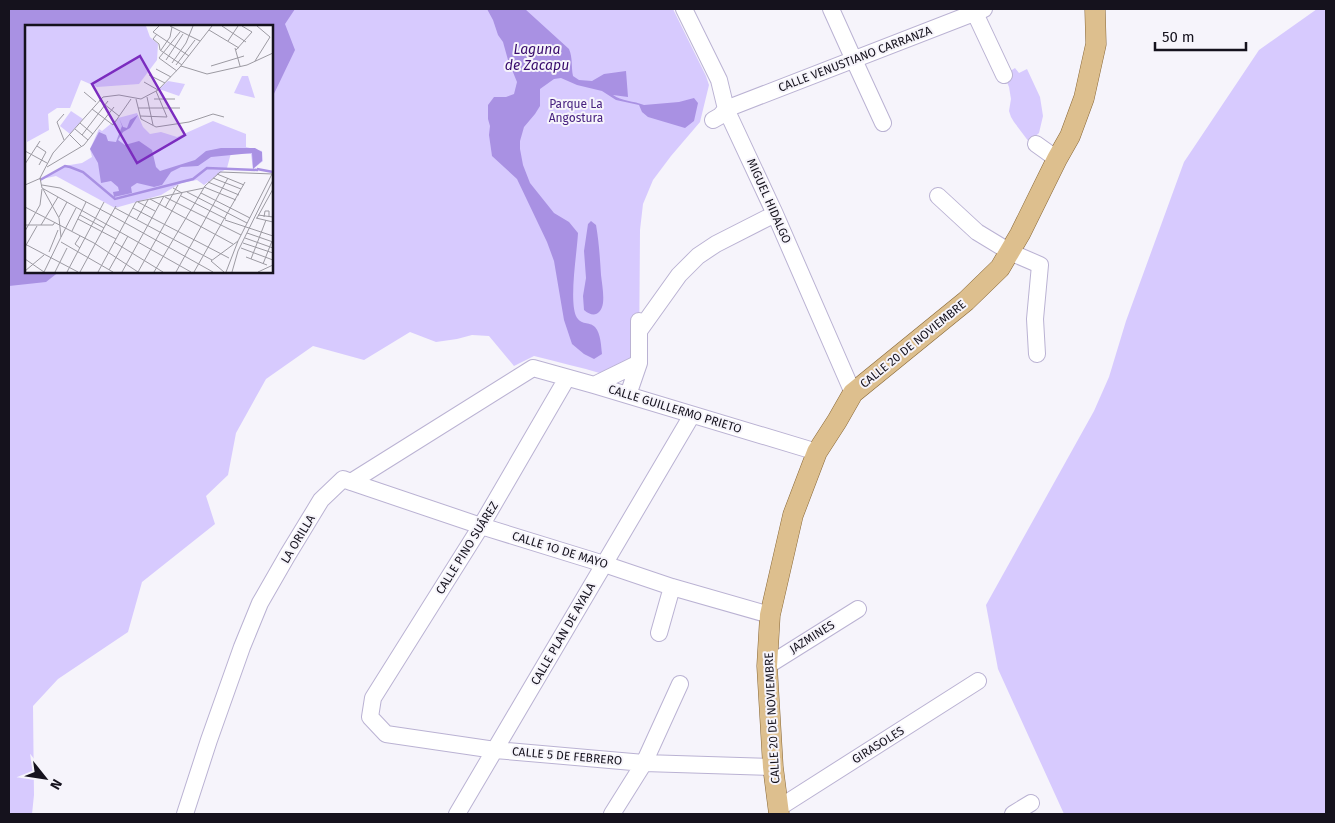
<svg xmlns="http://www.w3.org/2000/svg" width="1335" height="823" font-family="'Fira Sans',sans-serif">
	<rect width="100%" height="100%" fill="#f6f4fb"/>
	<!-- green -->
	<path fill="#d7cafe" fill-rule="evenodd" d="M9 9H673L706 76 709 85 700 122 671 156 653 180 643 204 640 230 639 358 603 374C580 367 557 362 534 356L514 366 489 336 472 335 457 339 436 342 410 332 364 360 313 346 266 379 236 433 228 475 206 496 215 524 142 582 128 632 58 679 33 706 34 795 32 814H9ZM26 26H271V271H26Z
		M1317 9H1326V814H1064L998 669 986 605 1094 411 1109 377 1126 321 1184 162 1259 50Z
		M1015 68 1019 73 1027 69 1040 97 1043 116 1039 133 1029 142 1014 122 1011 117 1009 111 1011 99 1009 87 1004 75Z"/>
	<!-- water -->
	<path fill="#a991e3" d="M9 9H295L285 24 295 50 271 100V26H26V271H60L46 282 9 286Z
		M487 9H525L569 49C573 59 571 66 573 76L579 80 592 81 604 74 626 71 628 97 613 95C621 101 634 101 644 105L679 102 694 98 698 103 694 121 685 128 648 117 642 112 639 105 616 100 602 91 577 85 561 78 554 79 540 89V106L535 114 524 127 520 141V149L523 165 530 183 554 213 569 222 578 233C577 253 569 299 576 316 581 326 589 321 595 327 601 334 601 346 602 354L594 359 584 354 572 344 564 320 554 261 547 242 517 179 492 156 489 135 490 126 488 119V105L494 97H506L514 94 517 82 508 60 503 42 498 35 493 20Z
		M591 221 596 225C599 242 600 259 601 275 602 284 604 294 603 303 601 315 593 318 584 310L583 296 586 278 584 251 588 224Z"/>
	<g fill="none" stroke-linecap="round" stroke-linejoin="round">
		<defs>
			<path id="minor" d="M684 9 719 80 726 109 775 214 853 393
				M831 9 854 60 883 123
				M973 9 1004 75
				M713 120 720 116 726 109 984 9
				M1036 144 1057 159
				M938 196 977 232 1010 252 1040 265 1035 319 1037 354
				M639 331 679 275 698 256 716 244 775 214
				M567 378 481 526 373 698 370 717 386 734 495 750 644 763 773 767
				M594 385 639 363
				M628 395 639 363V321
				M351 482 481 526 604 564 672 587 770 615
				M659 633 672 587
				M767 666 858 609
				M777 809 978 681
				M185 814 209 740 242 647 260 603 287 556 321 500 343 479 351 482 533 368 594 385 817 452
				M457 814 692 415
				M612 814 644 763 680 684
				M1013 814 1031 803"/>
			<path id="major" d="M779 814 773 767 767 666 770 615 793 515 817 452 837 421 853 393 966 301 1000 268 1020 234 1057 159 1070 136 1084 98 1096 44 1095 9"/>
		</defs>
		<!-- minor casing -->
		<use href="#minor" stroke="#bab2d3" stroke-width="18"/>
		<!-- major casing -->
		<use href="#major" stroke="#886736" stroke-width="21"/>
		<!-- minor -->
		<use href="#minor" stroke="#fff" stroke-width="16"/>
		<!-- major -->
		<use href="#major" stroke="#ddbf8e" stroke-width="20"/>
	</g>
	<g text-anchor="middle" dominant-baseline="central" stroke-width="4" stroke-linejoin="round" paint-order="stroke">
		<!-- street labels -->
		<g font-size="12" fill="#15121d" stroke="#f6f4fb">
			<text transform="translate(855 59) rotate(-21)">CALLE VENUSTIANO CARRANZA</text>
			<text transform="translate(769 201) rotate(66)">MIGUEL HIDALGO</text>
			<text transform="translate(913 344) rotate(-39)">CALLE 20 DE NOVIEMBRE</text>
			<text transform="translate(675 409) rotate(17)">CALLE GUILLERMO PRIETO</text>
			<text transform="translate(298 539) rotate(-59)">LA ORILLA</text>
			<text transform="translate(467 548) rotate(-58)">CALLE PINO SUÁREZ</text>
			<text transform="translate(560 550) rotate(17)">CALLE 1O DE MAYO</text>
			<text transform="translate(563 634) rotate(-60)">CALLE PLAN DE AYALA</text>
			<text transform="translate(812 637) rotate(-32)">JAZMINES</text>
			<text transform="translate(772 718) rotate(-93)">CALLE 20 DE NOVIEMBRE</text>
			<text transform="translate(878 745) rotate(-32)">GIRASOLES</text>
			<text transform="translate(567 756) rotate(5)">CALLE 5 DE FEBRERO</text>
		</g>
		<!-- park labels -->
		<g font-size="12" fill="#482280" stroke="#f6f4fb">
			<text x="576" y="104">Parque La<tspan x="576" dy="14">Angostura</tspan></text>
		</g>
		<!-- water labels -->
		<g font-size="14" font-style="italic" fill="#380b6c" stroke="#f6f4fb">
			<text x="537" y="49">Laguna<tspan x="537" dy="16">de Zacapu</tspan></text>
		</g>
	</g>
	<!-- overview -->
	<g transform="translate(25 25)">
		<rect width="248" height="248" fill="#f6f4fb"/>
		<path d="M0 1H121L125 12 133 19 132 35 114 59 72 62 56 55 45 83H32L23 89 24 105 2 117ZM217 51H223L230 73 209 68ZM143 56 160 59 154 71 134 64ZM46 86 58 94 45 109 35 101ZM112 88 118 102 125 109 136 107 152 112 188 96 221 109V122L237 126 238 136 228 144 226 129 206 128 202 143 179 160 172 155 156 158 136 170 90 183 31 151 17 154 39 141 57 138 67 132 65 124 74 104 77 106 93 93Z" fill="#d7cafe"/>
		<path d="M113 90 105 103 98 107 93 115 100 120 114 116 127 125 131 142 135 146 170 135 181 126 196 123H230L237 127V136L228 144 227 128 186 132 173 141 156 142 146 147 137 160 129 162 112 158 106 162 107 168 89 172 88 167 94 166 93 162 86 156 76 158 73 138 65 124 74 107 81 110 83 116 91 117 97 101 94 93 98 102 102 103 105 95Z" fill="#a991e3"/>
		<path fill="none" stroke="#a991e3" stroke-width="2.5" d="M232 144 248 147M15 155 40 141 45 142 58 147 90 174 168 154 182 143 233 145"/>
		<path fill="none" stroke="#9c9aa2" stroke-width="1" d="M134 1 128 7 164 31M145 1 175 16M197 1 221 17M184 5 214 23M132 9 128 14 134 19 135 25 157 40M203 16 213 1M210 23 215 41M136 25 145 12 147 2M211 25 227 7 217 1M141 35 158 9M230 36 245 12 232 1M147 38 161 18 168 1M151 40 170 15M186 41 219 31M155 42 187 1M131 44 146 52M152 46 134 33 155 7M124 50 140 58M119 57 133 65M59 67 71 77M122 72 128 100M111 74 116 94 131 102 164 97 188 89 199 92M129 74H150M74 75 94 91M113 83H155M67 84 88 100 106 74M39 89 32 97 39 115M115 91 142 92 131 66M55 98 68 109M50 104 63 115M45 110 57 122M57 110 83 76M12 121 21 127 14 140M0 126 22 138M0 139 15 116M22 142 59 120 89 82M192 149 219 160M188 153 216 164M183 157 214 170M0 160 16 153M17 160 35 163 86 190 81 199M179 162 211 175M18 164 34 193 36 212 19 247M162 167 222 198M176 168 225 193M156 171 201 194M140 172 216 210M125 174 208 219M113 177 130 186M91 181 86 190 188 247M0 182 69 218 113 247M90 183 187 235M108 183 204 233M140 183 153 160M55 190 79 203M233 190 248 192M34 192 42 177M239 192 240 186H244V192M231 193 248 197M232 193 248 164M53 194 91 214M112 194 123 175M200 195 248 211M0 200H28L30 197M16 200 33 172M0 206 15 180 17 164M47 206 61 177M222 208 248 217M55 211 50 219 55 223M36 212 51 183M220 213 248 223M36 217 88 247M89 217 138 247M218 218 248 228M0 219 53 247M0 222 12 201M216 223 248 235M24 227 33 205M221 232 242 240M0 234 19 247M226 234 241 195M238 239 247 216M84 245 103 211M0 246 19 230M30 247 42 223M42 247 79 177M55 247 81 199M73 247 111 177 179 163M97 247 139 171M113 247 157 168 148 163M129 247 180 161 195 147 248 149M151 247 203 153M166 247 17 163 15 153 28 128 78 72 94 70 116 74 133 65 156 41 182 49 222 40 248 28M169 247 220 157M199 247 186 236 213 216 248 147M201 247 213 216M207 247 213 226 248 155M233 247 248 240"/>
		<path fill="#7b2cbf" fill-opacity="0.15" stroke="#7b2cbf" stroke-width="2.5" d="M115 31 160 110 112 138 67 59Z"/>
		<rect width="248" height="248" fill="none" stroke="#15121d" stroke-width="2.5"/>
	</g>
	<!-- border -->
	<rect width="1335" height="823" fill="none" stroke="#15121d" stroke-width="20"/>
	<!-- north arrow -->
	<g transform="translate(45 778) rotate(120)" stroke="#f6f4fb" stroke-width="4" paint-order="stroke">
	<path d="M0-4L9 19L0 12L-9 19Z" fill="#15121d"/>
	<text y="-8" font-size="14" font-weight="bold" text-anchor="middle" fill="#15121d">N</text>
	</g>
	<!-- scale -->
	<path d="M1155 42v8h91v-8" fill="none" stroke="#15121d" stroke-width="2.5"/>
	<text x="1162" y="42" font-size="15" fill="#15121d" stroke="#f6f4fb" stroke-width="4" paint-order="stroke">50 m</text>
</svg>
